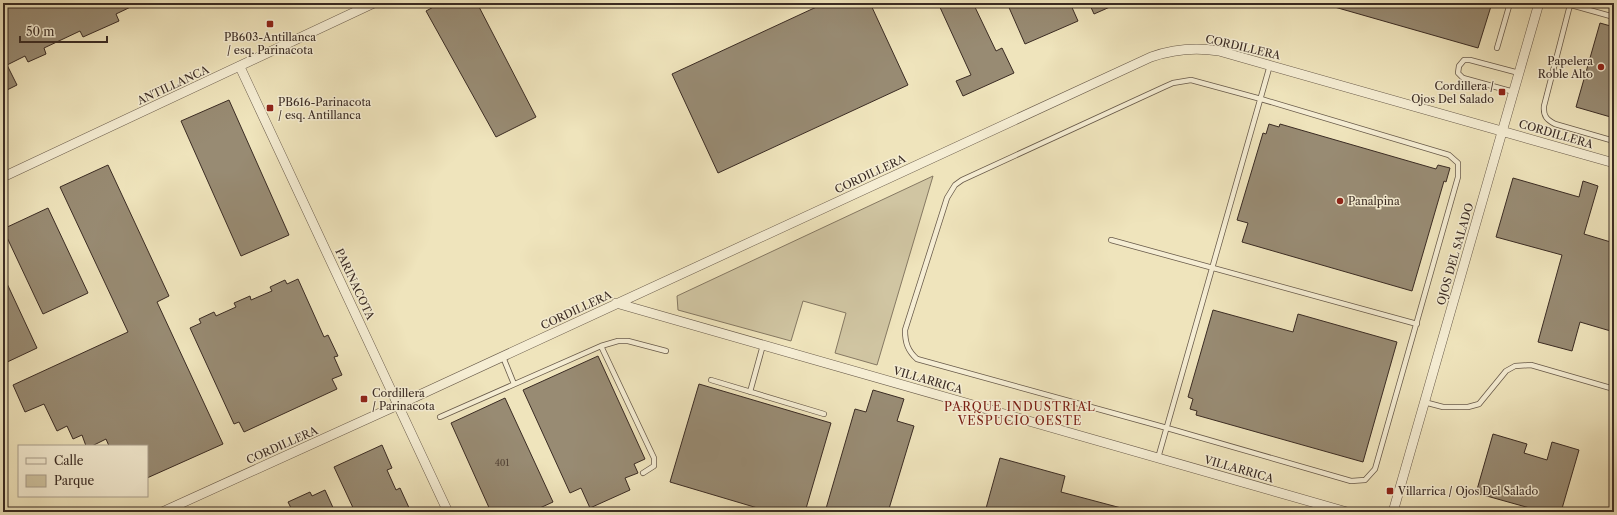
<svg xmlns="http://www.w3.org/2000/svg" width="1617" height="515" font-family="'Libre Caslon Text',serif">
	<rect width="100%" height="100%" fill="#efe4bc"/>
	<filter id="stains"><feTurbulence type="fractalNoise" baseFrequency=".005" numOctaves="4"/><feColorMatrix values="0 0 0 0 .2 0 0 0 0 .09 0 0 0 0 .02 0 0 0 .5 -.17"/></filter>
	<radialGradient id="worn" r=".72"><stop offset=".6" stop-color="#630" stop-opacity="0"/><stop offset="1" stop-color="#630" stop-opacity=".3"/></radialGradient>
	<!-- green -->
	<path fill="#d0c5a2" stroke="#857862" d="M933 176 877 365 835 353 846 313 803 301 791 341 678 310 677 296Z"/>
	<!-- building -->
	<path fill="#988b73" stroke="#3a2b23" d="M3 3H139L116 14 119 21 83 37 80 31 44 48 46 54 28 62 25 56 7 65 17 85 3 92Z
		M441 3H477L536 117 496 137 426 11Z
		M825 3H870L908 85 718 173 672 74Z
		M938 3H973L996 51 1002 48 1014 73 963 96 956 81 971 75Z
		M1007 3H1070L1078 21 1025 44Z
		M1089 3H1119L1094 14Z
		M1332 3H1492L1478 48 1331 6Z
		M1600 23 1614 27V118L1576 107Z
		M229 100 289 235 241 256 181 121Z
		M1269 124 1279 127 1280 124 1436 169 1438 165 1450 168 1446 182 1444 181 1412 291 1242 242 1248 223 1237 220 1263 133 1266 134Z
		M108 165 169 296 157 302 223 444 147 478V446H109L106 439 92 446H86L82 435 73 439 67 426 57 431 44 404 25 412 13 385 128 332 60 187Z
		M1513 178 1579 197 1583 181 1598 186 1584 234 1614 243V332L1580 322 1572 351 1538 342 1562 255 1496 237Z
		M48 208 88 293 43 314 3 229Z
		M3 275 37 348 3 364Z
		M298 279 324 337 328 335 338 356 334 357 342 375 332 379 337 389 244 432 239 422 234 424 190 328 201 323 199 319 214 312 216 316 236 307 234 303 250 296 251 300 272 291 270 287 285 280 287 284Z
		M1213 310 1293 332 1298 314 1397 342 1363 462 1196 415 1197 411 1190 409 1193 399 1188 397Z
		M598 356 645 459 634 464 638 473 625 478 630 490 590 508 581 488 570 493 523 390Z
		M699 384 831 423 805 512H771L670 482Z
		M873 390 904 399 897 421 914 426 888 512H825L855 409 866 412Z
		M505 398 553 502 531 512H491L451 423Z
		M1493 434 1527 444 1524 453 1547 460 1552 442 1579 450 1561 512H1544L1476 493Z
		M382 445 392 468 387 470 396 490 400 488 411 512H355L334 467Z
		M1000 458 1065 476 1061 492 1125 509V512H985Z
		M325 490 335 512H293L288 502 310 492 312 496Z"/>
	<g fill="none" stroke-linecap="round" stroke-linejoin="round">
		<defs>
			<path id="lane" d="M1564 3 1614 17
				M1570 5 1544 106C1543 116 1547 120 1555 124L1614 141
				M1497 48 1510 3
				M1191 80 1261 99 1449 155 1458 163V177L1375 469 1365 480 1351 481 1167 428 917 359C908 351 905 343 905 330L947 198 955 185 962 180 1164 87 1173 83Z
				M1514 92 1463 78 1458 73 1459 66 1464 60H1470L1519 73
				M1111 240 1417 324
				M601 346 654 458V466L643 473
				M503 357 514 384
				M711 380 824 414
				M750 392 763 345
				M1424 402 1443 407H1468L1479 404 1506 371 1515 366 1531 365 1614 389
				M440 417 601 346 618 341H628L666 351
				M1158 458 1270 65
				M1509 511 1512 512"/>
			<path id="street" d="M240 67 448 512
				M3 177 374 3
				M616 303 1347 512
				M162 512C493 363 822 209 1151 57 1174 49 1195 47 1219 51L1614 163
				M1393 512 1539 3"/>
		</defs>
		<!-- lane casing -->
		<use href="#lane" stroke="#675949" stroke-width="6"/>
		<!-- street casing -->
		<use href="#street" stroke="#675949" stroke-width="10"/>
		<!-- lane -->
		<use href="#lane" stroke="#f5edd3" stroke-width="4.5"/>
		<!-- street -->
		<use href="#street" stroke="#f5edd3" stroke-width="9"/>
	</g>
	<!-- markers -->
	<g fill="#8f2418" stroke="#f5edd3" stroke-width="1.5">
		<rect x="266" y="20" width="8" height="8" rx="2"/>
		<circle cx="1601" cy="67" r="4"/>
		<rect x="1498" y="88" width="8" height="8" rx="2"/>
		<rect x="266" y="104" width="8" height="8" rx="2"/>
		<circle cx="1340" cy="201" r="4"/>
		<rect x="360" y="395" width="8" height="8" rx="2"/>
		<rect x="1386" y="487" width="8" height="8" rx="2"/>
	</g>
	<g text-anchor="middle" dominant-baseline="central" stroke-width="3" stroke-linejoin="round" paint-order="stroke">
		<!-- number labels -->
		<g font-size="9" fill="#524337">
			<text x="502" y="462">401</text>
		</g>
		<!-- poi labels -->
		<g font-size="11" fill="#3a2b23" stroke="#f5edd3" text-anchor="start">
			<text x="270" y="37" text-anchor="middle">PB603-Antillanca<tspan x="270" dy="13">/ esq. Parinacota</tspan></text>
			<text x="1593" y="61" text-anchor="end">Papelera<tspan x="1593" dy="13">Roble Alto</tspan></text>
			<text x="1494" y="86" text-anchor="end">Cordillera /<tspan x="1494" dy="13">Ojos Del Salado</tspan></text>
			<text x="278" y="102">PB616-Parinacota<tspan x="278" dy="13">/ esq. Antillanca</tspan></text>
			<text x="1348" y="201">Panalpina</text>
			<text x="372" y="393">Cordillera<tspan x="372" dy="13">/ Parinacota</tspan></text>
			<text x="1398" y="491">Villarrica / Ojos Del Salado</text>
		</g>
		<!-- street labels -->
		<g font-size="11" fill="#3a2b23" stroke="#f5edd3">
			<text transform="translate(1243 47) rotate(13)">CORDILLERA</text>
			<text transform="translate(173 85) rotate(-25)">ANTILLANCA</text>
			<text transform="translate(1556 134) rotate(16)">CORDILLERA</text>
			<text transform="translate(870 174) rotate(-25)">CORDILLERA</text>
			<text transform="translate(1455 254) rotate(-74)">OJOS DEL SALADO</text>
			<text transform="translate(355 284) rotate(65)">PARINACOTA</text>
			<text transform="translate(576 310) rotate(-25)">CORDILLERA</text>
			<text transform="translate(928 380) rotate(16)">VILLARRICA</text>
			<text transform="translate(282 445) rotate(-24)">CORDILLERA</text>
			<text transform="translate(1239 469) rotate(16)">VILLARRICA</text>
		</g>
		<!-- neighbourhood labels -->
		<g font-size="12" letter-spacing="1" fill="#7a1f14" stroke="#f5edd3">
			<text x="1020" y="406">PARQUE INDUSTRIAL<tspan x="1020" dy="14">VESPUCIO OESTE</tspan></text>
		</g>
	</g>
	<!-- margin -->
	<rect width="1617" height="515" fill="none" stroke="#efe4bc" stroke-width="16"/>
	<rect x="4" y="4" width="1609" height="507" fill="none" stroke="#3a2b23" stroke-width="2"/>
	<rect x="8" y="8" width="1601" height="499" fill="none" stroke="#3a2b23"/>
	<!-- legend -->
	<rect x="18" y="445" width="130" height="52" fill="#f5edd3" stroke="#aa9f8d"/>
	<rect x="26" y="458" width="20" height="6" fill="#f5edd3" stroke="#aa9f8d"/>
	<text x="54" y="465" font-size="12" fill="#3a2b23">Calle</text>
	<rect x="26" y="475" width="20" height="12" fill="#d0c5a2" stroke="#aa9f8d"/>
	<text x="54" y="485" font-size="12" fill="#3a2b23">Parque</text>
	<!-- scale -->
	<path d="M20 36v6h87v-6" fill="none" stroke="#3a2b23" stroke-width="2"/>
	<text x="26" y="36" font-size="12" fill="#3a2b23" stroke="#f5edd3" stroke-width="3" paint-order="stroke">50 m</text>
	<rect width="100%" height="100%" filter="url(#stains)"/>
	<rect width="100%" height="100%" fill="url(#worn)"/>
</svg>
